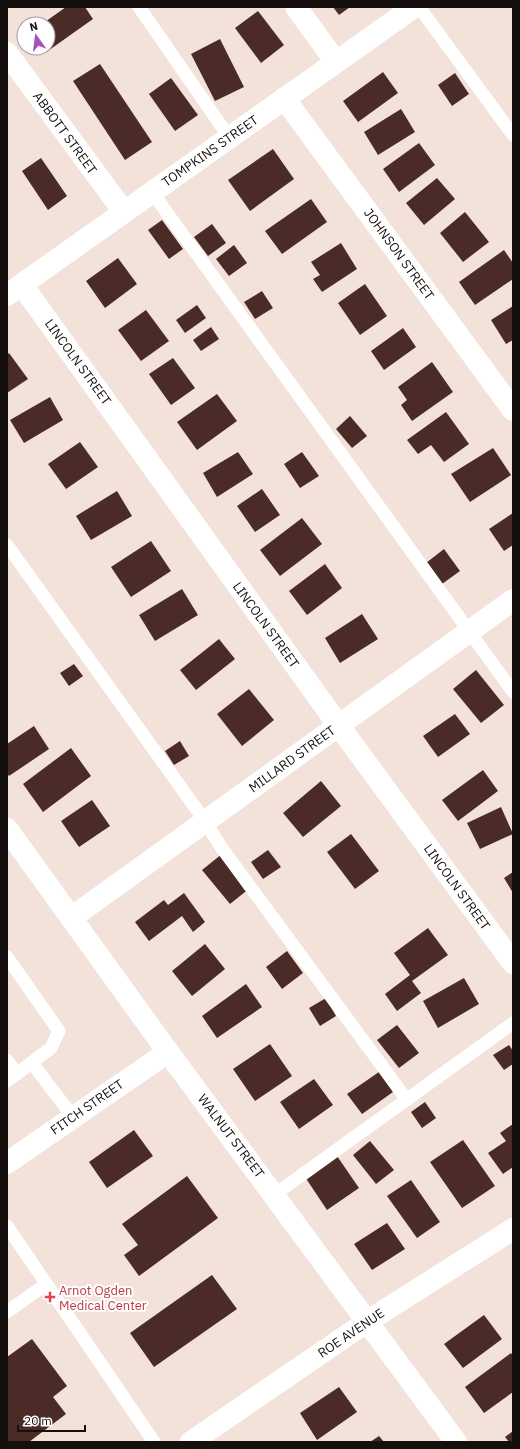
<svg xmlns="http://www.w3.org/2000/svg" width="520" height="1449" font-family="'IBM Plex Sans',sans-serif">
	<rect width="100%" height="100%" fill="#f3e2d9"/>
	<!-- building -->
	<path fill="#4a2b28" d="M66 7H85L93 19 45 53 41 48H48V24H42Z
		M333 7H350L339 15Z
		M258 11 284 45 261 63 235 28Z
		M220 39 244 87 215 101 191 54Z
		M100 64 152 142 125 160 73 81Z
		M383 72 398 93 358 122 343 101Z
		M455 73 469 94 452 106 438 85Z
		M171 78 198 115 175 131 149 94Z
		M401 109 415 132 378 155 364 132Z
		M419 143 435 165 399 192 383 169Z
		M273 149 294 179 250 211 228 180Z
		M41 158 67 196 48 210 22 171Z
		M437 178 455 199 424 225 406 203Z
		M311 199 327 222 282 254 265 231Z
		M465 212 489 242 463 262 440 233Z
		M162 220 183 249 169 259 148 230Z
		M212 224 226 243 208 256 194 237Z
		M341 243 357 269 322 292 313 279 320 275 311 262Z
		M234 245 247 263 229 276 216 259Z
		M504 250 513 263V279L475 305 459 282Z
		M118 258 137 284 105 308 86 281Z
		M365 284 387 316 360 335 338 303Z
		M262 291 273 308 255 319 244 302Z
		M197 305 206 318 185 333 176 320Z
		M513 306V340L506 344 491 320Z
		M146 310 169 341 141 361 118 330Z
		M211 327 219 339 201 351 193 340Z
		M403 328 416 347 384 370 371 351Z
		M9 353 28 379 7 393V355Z
		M173 358 195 388 171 405 149 374Z
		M432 362 453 392 412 421 401 405 407 400 398 387Z
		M217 394 237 421 197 450 177 422Z
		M50 397 63 420 24 443 10 420Z
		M446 412 469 444 444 462 431 445 418 454 407 440Z
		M350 416 367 436 352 448 336 429Z
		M80 442 98 467 66 489 48 464Z
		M493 448 511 475 470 502 451 474Z
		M238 452 253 474 217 497 203 473Z
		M302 452 319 476 300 488 284 464Z
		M262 489 280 515 255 532 237 506Z
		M117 491 132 516 91 540 76 516Z
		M513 513V545L504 551 489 529Z
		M302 518 322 544 280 576 260 550Z
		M151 541 171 571 131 597 111 567Z
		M444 549 460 571 442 584 426 563Z
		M325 564 342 588 307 615 289 591Z
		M182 589 198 615 155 641 139 615Z
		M362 614 378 639 340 663 325 638Z
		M219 639 235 659 196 690 180 670Z
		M74 664 83 676 69 686 60 673Z
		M476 670 504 705 481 723 453 689Z
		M249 689 274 720 242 746 217 714Z
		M455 714 470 734 438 757 423 736Z
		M34 726 49 749 9 776 7 773V744Z
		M180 741 189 756 174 765 165 751Z
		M71 748 91 776 43 812 23 784Z
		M483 770 498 791 458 821 442 800Z
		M321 781 341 806 303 837 283 813Z
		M92 800 110 826 79 847 61 821Z
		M501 807 513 834 480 849 467 823Z
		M351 834 379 871 355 889 327 852Z
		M268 850 281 867 263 879 251 862Z
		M222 854 250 888 230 904 202 870Z
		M513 872V893L504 878Z
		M184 893 205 922 193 932 182 916 149 941 135 922 164 900 168 905Z
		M428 928 448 955 412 981 421 993 397 1011 385 994 410 975 394 953Z
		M205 944 225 969 192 996 172 971Z
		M287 951 303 973 282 989 266 967Z
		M464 978 479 1004 438 1028 423 1001Z
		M246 984 262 1007 217 1038 202 1016Z
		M326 998 336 1016 320 1026 309 1008Z
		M397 1025 419 1053 399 1068 377 1040Z
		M270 1044 292 1076 255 1101 233 1069Z
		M509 1045 513 1051V1064L504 1070 493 1055Z
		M379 1072 393 1092 362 1114 347 1094Z
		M314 1079 333 1105 299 1129 280 1102Z
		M425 1102 436 1118 422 1128 411 1112Z
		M513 1124V1167L503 1174 488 1153 506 1141 500 1133Z
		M134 1130 153 1156 107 1188 89 1162Z
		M463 1140 495 1186 462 1208 430 1162Z
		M370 1141 394 1170 376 1184 353 1155Z
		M337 1156 359 1188 327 1210 305 1177Z
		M187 1176 218 1218 139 1276 124 1255 138 1245 122 1224Z
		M411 1180 440 1222 417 1238 387 1196Z
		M387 1223 405 1249 372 1270 354 1244Z
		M212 1275 237 1309 154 1367 130 1333Z
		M484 1315 502 1339 463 1368 444 1344Z
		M32 1339 67 1386 53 1397 66 1414 29 1442H7V1357Z
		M511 1353 513 1356V1392L484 1413 465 1387Z
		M339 1387 357 1412 317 1440 300 1413Z
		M513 1431V1442H509L505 1437Z
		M379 1436 384 1442H370Z"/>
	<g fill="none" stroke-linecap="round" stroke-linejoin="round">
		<!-- service -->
		<path stroke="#fff" stroke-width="13" d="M139 7 229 137
			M419 7 513 135
			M152 192 513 692
			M7 545 205 821 221 847 407 1100
			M7 957 59 1031 51 1048 7 1081
			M7 1060 17 1074
			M32 1063 73 1117
			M274 1195 513 1023
			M7 1226 154 1442
			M7 1312 46 1284"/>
		<!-- minor -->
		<path stroke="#fff" stroke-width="22" d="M296 7 336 62
			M7 53 124 212
			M284 98 513 410
			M22 285 339 726 513 963
			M7 295 414 7
			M71 918 513 600
			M7 1163 168 1052
			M191 1442 368 1321 513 1229"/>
		<!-- tertiary -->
		<path stroke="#fff" stroke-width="22" d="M7 829 168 1052 456 1442"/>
	</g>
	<!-- markers -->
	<path fill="#e0444e" stroke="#fff" stroke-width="1.5" d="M48 1291h4v4h4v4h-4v4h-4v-4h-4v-4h4z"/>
	<g text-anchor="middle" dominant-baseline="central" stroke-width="4" stroke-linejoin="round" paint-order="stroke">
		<!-- street labels -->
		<g font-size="13" fill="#15100d" stroke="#fff">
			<text transform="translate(65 133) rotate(54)">ABBOTT STREET</text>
			<text transform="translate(210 151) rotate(-35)">TOMPKINS STREET</text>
			<text transform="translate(399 254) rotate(54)">JOHNSON STREET</text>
			<text transform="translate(78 362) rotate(54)">LINCOLN STREET</text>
			<text transform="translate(266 625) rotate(54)">LINCOLN STREET</text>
			<text transform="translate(292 759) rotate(-36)">MILLARD STREET</text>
			<text transform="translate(457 887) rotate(54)">LINCOLN STREET</text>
			<text transform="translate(87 1107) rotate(-35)">FITCH STREET</text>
			<text transform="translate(231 1136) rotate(53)">WALNUT STREET</text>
			<text transform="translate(351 1333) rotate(-34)">ROE AVENUE</text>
		</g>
		<!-- health labels -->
		<g font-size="13" fill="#be3a42" stroke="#fff" text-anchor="start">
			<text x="59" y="1290">Arnot Ogden<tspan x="59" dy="15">Medical Center</tspan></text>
		</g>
	</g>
	<!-- border -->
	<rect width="520" height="1449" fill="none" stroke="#15100d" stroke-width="16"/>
	<!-- north arrow -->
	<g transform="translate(36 36) rotate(346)"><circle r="19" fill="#ffffff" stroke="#a19f9e"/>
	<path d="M0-3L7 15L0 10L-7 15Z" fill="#a651c0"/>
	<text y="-6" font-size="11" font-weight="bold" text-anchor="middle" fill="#15100d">N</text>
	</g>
	<!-- scale -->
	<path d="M18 1425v6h67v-6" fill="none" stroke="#15100d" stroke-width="2"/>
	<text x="24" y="1425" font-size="12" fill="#15100d" stroke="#ffffff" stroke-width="3" paint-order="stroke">20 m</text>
</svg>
